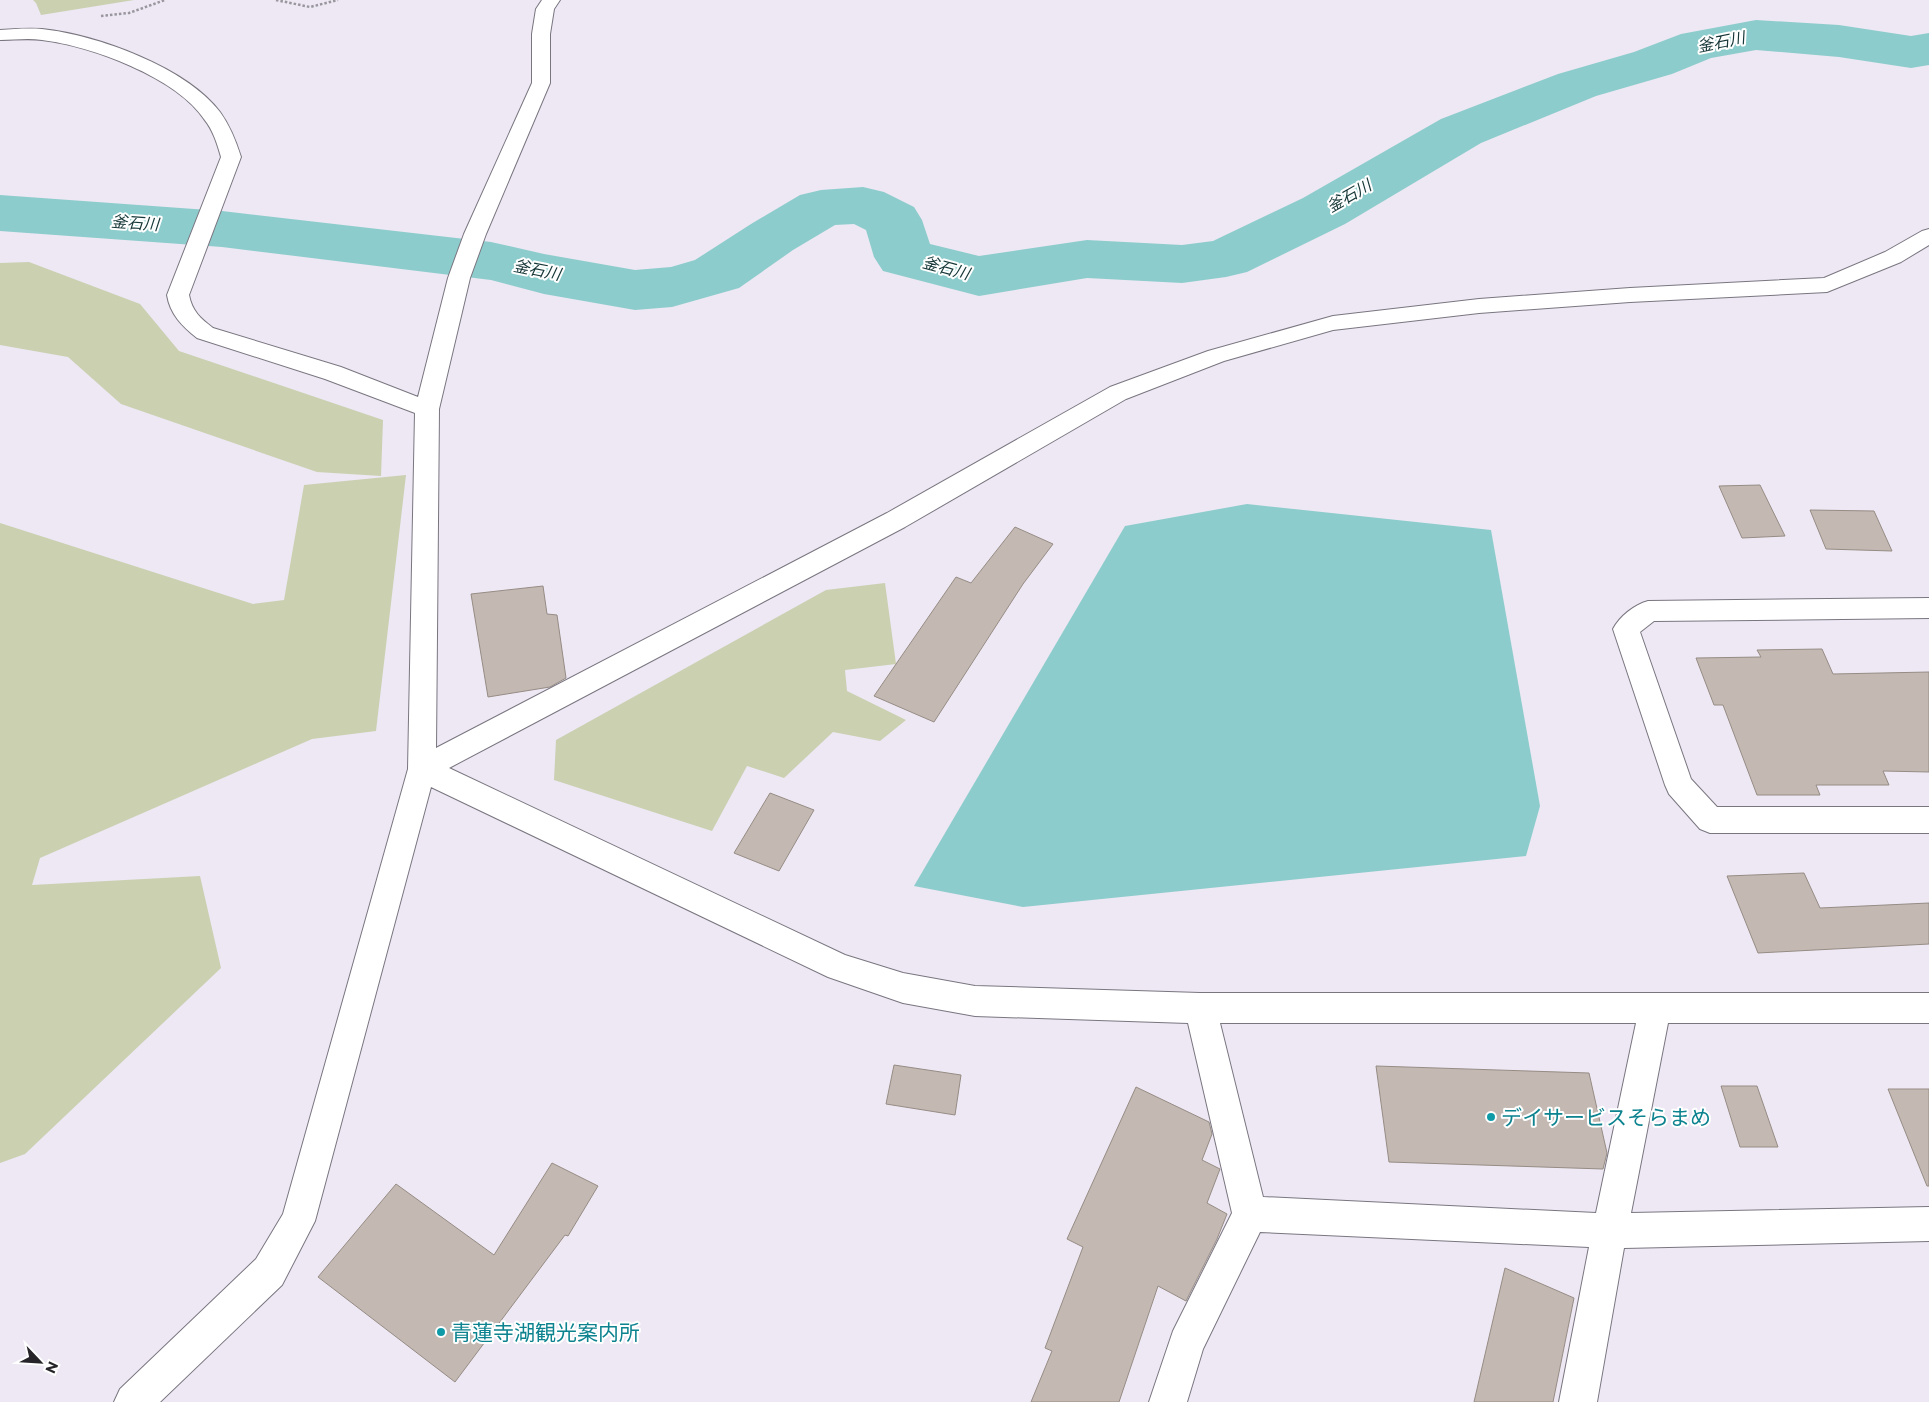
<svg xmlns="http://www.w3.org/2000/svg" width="1929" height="1402" font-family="Montserrat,'Noto Sans JP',sans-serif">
	<rect width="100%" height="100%" fill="#ede8f3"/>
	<!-- green -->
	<path fill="#cbd0b1" d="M33 0H134L41 15 36 3Z
		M29 262 140 304 179 351 383 420 381 476 317 472 121 404 68 357 0 345V263Z
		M406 475 376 731 312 739 40 858 32 885 200 876 221 968 25 1154 0 1163V523L253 604 284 600 304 485Z
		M885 583 896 664 845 670 847 691 906 720 880 741 833 732 784 778 747 766 712 831 554 780 556 740 826 590Z"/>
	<!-- water -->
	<path fill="#8dcccc" d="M1247 504 1491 530 1540 806 1526 856 1023 907 914 886 1125 526Z"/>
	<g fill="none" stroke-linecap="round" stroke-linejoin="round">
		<!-- river -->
		<path fill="#8dcccc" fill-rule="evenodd" d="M1756 20 1839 25 1911 36 1929 33V65L1911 68 1839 57 1756 50 1711 58 1672 74 1596 96 1481 143 1345 224 1247 272 1226 277 1182 283 1087 278 979 296 883 271 874 257 866 230 854 224 835 225 793 250 739 288 672 307 635 310 544 294 491 280 222 247 0 231V195L222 211 491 242 544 254 635 270 671 267 695 260 751 224 800 195 821 190 863 187 884 192 914 207 922 220 930 244 979 256 1087 240 1182 245 1213 241 1303 198 1441 119 1558 74 1634 52 1681 34Z"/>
	</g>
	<!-- building -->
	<path fill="#c4b9b2" stroke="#968c85" d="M1760 485 1785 536 1742 538 1719 486Z
		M1810 510 1874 511 1892 551 1826 549Z
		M1015 527 1053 544 1023 584 934 722 874 696 956 577 971 583Z
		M543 586 547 614 557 615 566 678 550 687 488 697 471 594Z
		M1822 649 1833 674 1929 672V772L1883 771 1889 785H1816L1820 795H1757L1723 705H1714L1696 658 1761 657 1757 650Z
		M770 793 814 810 779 871 734 853Z
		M1804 873 1820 908 1929 903V944L1758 953 1727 876Z
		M894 1065 961 1075 955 1115 886 1104Z
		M1376 1066 1589 1073 1607 1153 1603 1169 1389 1162Z
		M1721 1086H1757L1778 1147H1740Z
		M1136 1087 1209 1122 1212 1134 1202 1160 1220 1169 1207 1203 1227 1214 1217 1239 1186 1301 1158 1286 1119 1402H1031L1052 1351 1045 1348 1083 1247 1067 1239Z
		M1888 1089H1929V1186H1927Z
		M552 1163 598 1186 568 1236 565 1235 455 1382 318 1277 396 1184 494 1255Z
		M1505 1268 1574 1298 1553 1402H1474Z"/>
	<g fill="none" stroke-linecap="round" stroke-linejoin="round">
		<defs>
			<path id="minor" d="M542 0H560L554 9 550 34V83L486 234 470 278 439 409 436 748 887 513 1110 387 1208 351 1333 316 1479 299 1630 288 1824 278 1885 252 1922 231 1929 229V245L1901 262 1827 292 1630 302 1479 313 1333 330 1224 361 1126 399 905 527 449 768 845 955 903 973 975 986 1200 993H1929V1023H1668L1631 1213 1929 1207V1241L1624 1248 1597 1402H1559L1589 1247 1260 1232 1203 1349 1187 1402H1149L1173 1331 1232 1213 1188 1023 975 1016 903 1003 828 977 431 787 315 1221 282 1285 160 1402H114L120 1389 256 1259 283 1214 408 769 415 413 325 379 197 338C182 326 170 314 167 295L221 157C217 143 213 130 204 119 176 77 91 46 42 40 28 38 14 40 0 40V30C14 29 28 28 42 29 97 35 186 67 220 112 230 126 236 141 241 157L189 295C192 311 200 318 213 328L341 367 418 397 448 278 464 234 532 83V34L536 9ZM1220 1023H1636L1596 1213 1263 1197Z
				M1929 598V618L1654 621 1640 632 1691 779 1717 807H1929V833H1710L1700 829 1669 794 1665 785 1613 629C1620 616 1634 605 1648 601Z"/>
		</defs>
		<!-- minor casing -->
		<use href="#minor" stroke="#7a7680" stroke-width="2"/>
		<!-- path -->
		<path stroke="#9a969e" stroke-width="2.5" stroke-dasharray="2.5 2" stroke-linecap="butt" d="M276 0 310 7 338 0
			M101 16 129 13 165 0"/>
		<!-- minor -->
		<use href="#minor" fill="#fff" fill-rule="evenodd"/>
	</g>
	<!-- markers -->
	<g fill="#0f9aa8" stroke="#fff" stroke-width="2">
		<circle cx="1491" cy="1117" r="5"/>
		<circle cx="441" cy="1332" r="5"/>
	</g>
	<g text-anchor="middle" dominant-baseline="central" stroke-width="4" stroke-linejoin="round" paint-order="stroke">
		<!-- far-water labels -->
		<g font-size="16" font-style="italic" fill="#163637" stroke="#fff">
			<text transform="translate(1721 42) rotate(-11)">釜石川</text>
			<text transform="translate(1349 196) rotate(-30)">釜石川</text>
			<text transform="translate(135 223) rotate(4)">釜石川</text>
			<text transform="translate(946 268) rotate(15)">釜石川</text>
			<text transform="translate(537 270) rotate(11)">釜石川</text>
		</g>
		<!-- near-culture labels -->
		<g font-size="21" fill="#0d838f" stroke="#fff" text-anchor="start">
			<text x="1501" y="1117">デイサービスそらまめ</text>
			<text x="451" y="1332">青蓮寺湖観光案内所</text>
		</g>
	</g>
	<!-- north arrow -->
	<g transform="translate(40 1362) rotate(115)" stroke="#ffffff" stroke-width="4" paint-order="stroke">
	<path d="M0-4L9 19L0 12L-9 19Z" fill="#262428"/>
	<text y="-8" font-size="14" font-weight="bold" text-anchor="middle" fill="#262428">N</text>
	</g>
</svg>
